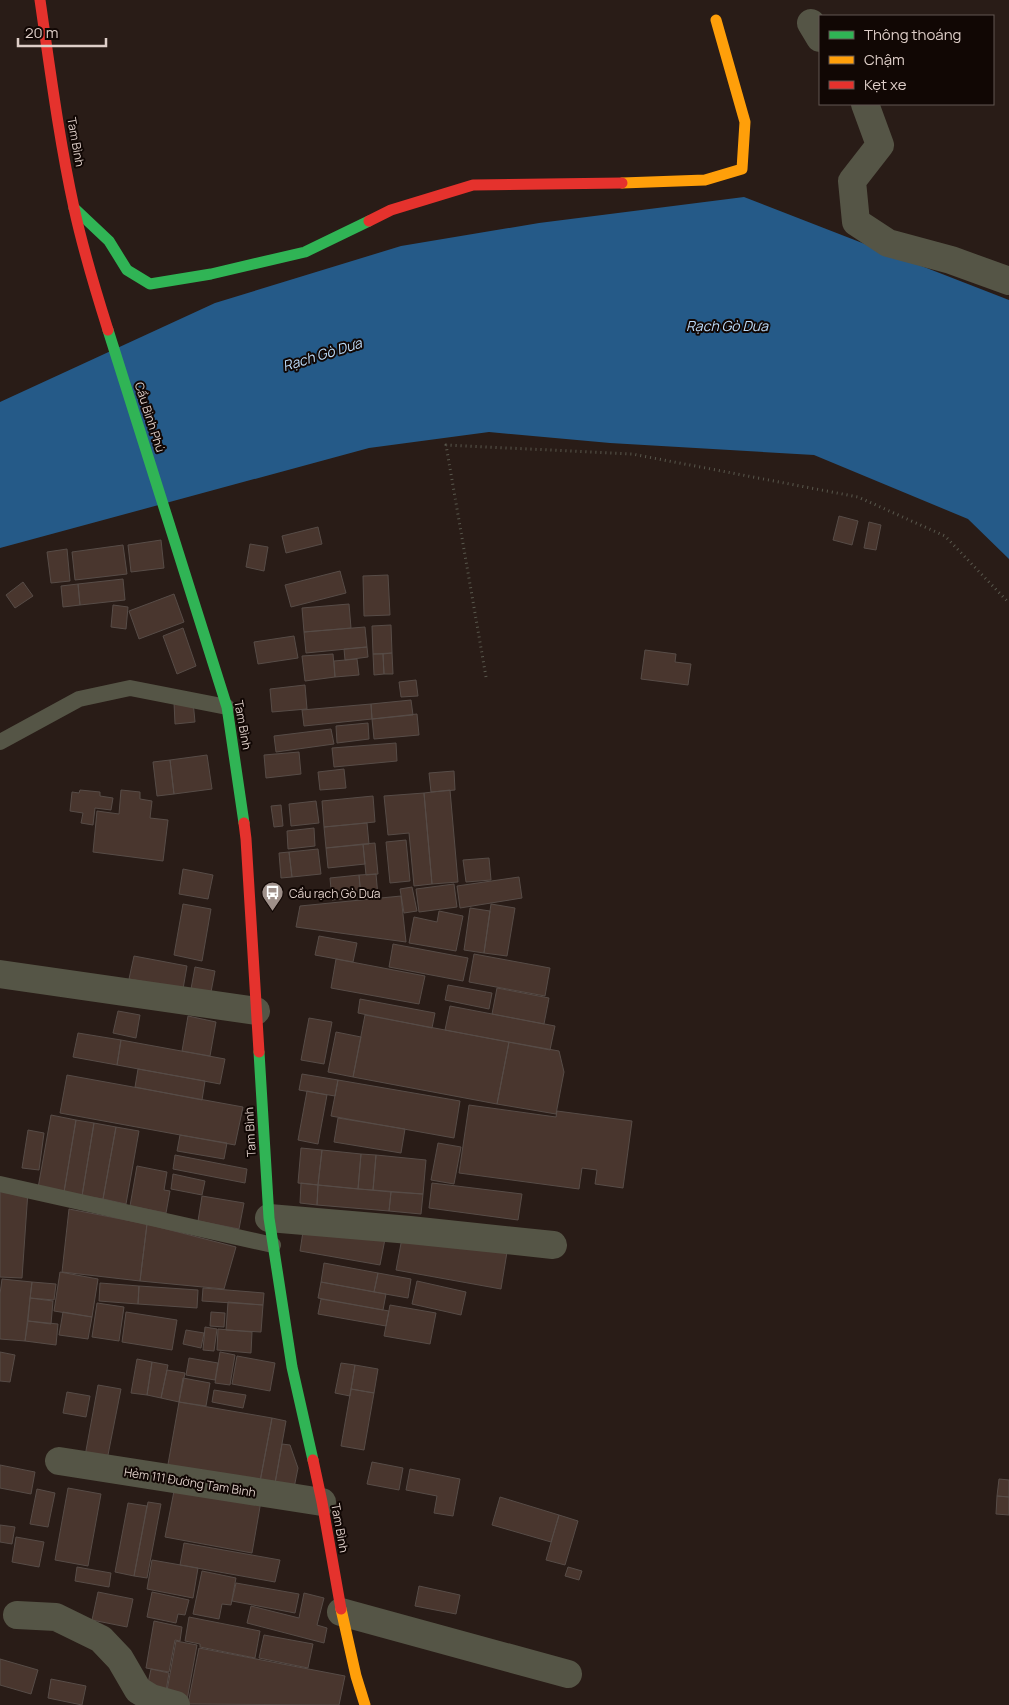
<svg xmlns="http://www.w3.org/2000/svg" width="1009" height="1705" font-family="Manrope,sans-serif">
	<rect width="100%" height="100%" fill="#291c17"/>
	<!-- water -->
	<path fill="#255a88" d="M744 197 1009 300V559L968 519 814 455 610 443 489 432 369 448 0 548V402L215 303 401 246 539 223Z"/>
	<!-- building -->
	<path fill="#49362e" stroke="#574c47" d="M839 516 858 521 852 545 833 540Z
		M869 522 881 525 876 550 864 548Z
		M318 527 322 544 286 553 282 536Z
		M161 540 164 568 131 572 128 545Z
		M250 544 268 547 264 571 246 567Z
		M123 545 127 574 75 580 72 552Z
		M67 549 70 581 51 583 47 552Z
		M340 571 346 593 291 607 285 585Z
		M388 575 390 615 364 616 363 576Z
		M123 579 125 600 80 605 78 584Z
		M23 582 33 596 15 608 6 595Z
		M78 584 80 605 63 607 61 586Z
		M174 594 184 622 139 639 129 611Z
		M349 604 351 628 304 632 302 608Z
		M113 605 128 607 126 629 111 627Z
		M391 625 392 653 373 654 372 626Z
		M365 627 367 647 306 653 304 632Z
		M183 628 196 666 177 674 163 636Z
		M294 636 298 658 258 664 254 642Z
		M367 647 368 657 345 660 344 649Z
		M645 650 676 654 675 662 691 664 688 685 641 679Z
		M392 653 393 674H384L383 654Z
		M333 654 335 677 305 681 302 656Z
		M373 654H383L384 674 374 675Z
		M357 659 359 675 335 677 334 661Z
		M416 680 418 696 401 697 399 682Z
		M305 685 307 709 272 712 270 689Z
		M411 700 413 715 372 719 371 704Z
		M193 701 195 722 175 724 174 702Z
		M371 704 372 719 304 726 302 710Z
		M417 714 419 735 374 739 372 719Z
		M368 723 369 739 337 743 336 726Z
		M331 729 334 744 276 752 274 736Z
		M396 743 397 761 334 767 332 748Z
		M299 752 301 774 266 778 264 755Z
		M207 755 212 789 174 794 170 760Z
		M170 760 174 794 157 796 153 762Z
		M344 769 346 788 320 790 318 772Z
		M454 771 455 790 431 792 429 773Z
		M80 790 100 792V796L113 798 111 810 95 808 93 825 81 823 83 813 70 811 72 792 79 793Z
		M121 790 140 792V799L152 801 150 818 168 820 163 861 93 852 97 811 119 814Z
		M450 790 458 882 432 884 424 793Z
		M424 793 432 884 414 886 409 833 388 835 384 796Z
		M373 796 375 822 324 827 322 801Z
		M316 801 319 823 291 826 289 804Z
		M281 805 283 826 274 827 271 806Z
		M367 823 369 844 326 848 324 827Z
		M314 828 315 846 288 849 287 831Z
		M406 840 410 881 390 883 386 842Z
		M375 843 378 874 366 875 363 844Z
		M363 844 365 864 328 868 326 848Z
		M318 849 321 874 292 877 289 852Z
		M289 852 292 877 281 878 279 853Z
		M489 858 491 880 466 882 463 860Z
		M183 869 213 875 208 899 179 894Z
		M376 874 378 896 361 897 359 875Z
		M359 875 361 897 332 900 330 878Z
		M519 877 522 898 460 908 457 886Z
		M454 884 457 907 419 912 416 889Z
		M412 887 417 911 404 913 400 889Z
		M401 896 406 942 296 927 300 906Z
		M183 904 211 909 202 961 174 955Z
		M491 904 515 908 507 956 484 953Z
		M470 908 490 911 484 953 464 950Z
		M439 911 463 916 456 951 409 943 414 917 437 922Z
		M319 936 357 943 353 962 315 955Z
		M393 944 468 958 463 981 389 967Z
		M474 954 550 968 545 996 469 982Z
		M134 956 187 966 183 989 129 979Z
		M336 959 425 976 419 1004 331 988Z
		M195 967 215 971 211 992 191 989Z
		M448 985 492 993 489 1009 445 1000Z
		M497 988 549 998 544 1024 492 1014Z
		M360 999 435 1013 432 1028 358 1013Z
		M450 1006 555 1026 550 1050 445 1030Z
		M118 1011 140 1015 136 1038 113 1033Z
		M365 1015 509 1042 497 1104 353 1077Z
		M188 1016 216 1022 210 1056 182 1051Z
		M309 1018 332 1022 324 1064 301 1060Z
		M336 1032 361 1037 353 1077 328 1072Z
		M78 1033 121 1040 117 1065 73 1057Z
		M121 1040 225 1059 220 1084 117 1065Z
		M509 1042 559 1051 564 1072 556 1114 497 1104Z
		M138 1069 205 1081 202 1100 135 1087Z
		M302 1074 338 1080 335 1096 299 1090Z
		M67 1075 243 1107 235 1145 60 1113Z
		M338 1080 460 1101 454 1138 331 1116Z
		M307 1091 327 1095 318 1144 298 1140Z
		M469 1105 556 1117 557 1111 632 1121 623 1188 595 1184 597 1170 582 1168 579 1189 459 1173Z
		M51 1115 76 1120 64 1192 38 1188Z
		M338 1118 405 1129 401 1153 334 1142Z
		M76 1120 94 1123 82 1196 64 1192Z
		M94 1123 116 1127 103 1199 82 1196Z
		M116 1127 139 1131 126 1204 103 1199Z
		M28 1130 44 1133 39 1170 22 1168Z
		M180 1135 227 1143 224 1159 177 1151Z
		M438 1143 461 1147 454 1184 431 1180Z
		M301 1148 322 1150 318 1185 298 1183Z
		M322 1150 361 1154 358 1189 318 1185Z
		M361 1154 376 1155 373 1190 358 1189Z
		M175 1155 247 1169 245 1183 173 1169Z
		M376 1155 426 1160 423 1194 373 1190Z
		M137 1166 167 1172 164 1190 170 1191 166 1213 130 1206Z
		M173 1174 205 1181 202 1195 171 1189Z
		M301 1183 318 1185 317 1205 300 1203Z
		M432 1183 522 1194 518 1220 429 1208Z
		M318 1185 391 1192 389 1211 317 1205Z
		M0 1190 28 1191 22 1278 0 1277Z
		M391 1192 423 1194 421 1214 389 1211Z
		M202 1196 244 1203 239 1229 198 1221Z
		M69 1209 147 1224 140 1281 62 1272Z
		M147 1224 236 1247 224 1289 140 1281Z
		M304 1225 385 1239 380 1265 300 1251Z
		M402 1238 507 1252 501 1289 396 1270Z
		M324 1263 378 1273 374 1292 321 1282Z
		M60 1272 98 1279 92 1317 54 1311Z
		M378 1273 411 1279 408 1298 374 1292Z
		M2 1279 32 1282 25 1341 0 1339V1294Z
		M417 1281 466 1292 461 1315 412 1304Z
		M32 1282 56 1284 54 1300 30 1298Z
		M321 1282 386 1294 383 1310 318 1298Z
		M100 1283 139 1286 138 1304 99 1301Z
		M139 1286 198 1290 197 1308 138 1304Z
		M203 1288 264 1293 263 1305 202 1301Z
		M30 1298 53 1301 51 1324 28 1321Z
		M321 1299 389 1311 386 1326 318 1314Z
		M228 1302 263 1305 261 1332 226 1330Z
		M97 1303 124 1307 119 1341 92 1337Z
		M390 1305 436 1313 430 1344 384 1336Z
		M63 1312 92 1317 88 1339 59 1335Z
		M126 1312 177 1320 172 1350 122 1342Z
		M211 1312 225 1313 224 1327 210 1326Z
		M28 1321 58 1324 56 1345 25 1341Z
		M205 1327 217 1329 214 1351 203 1350Z
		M218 1329 252 1332 251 1353 217 1350Z
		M186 1330 204 1333 201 1348 183 1344Z
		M0 1352 15 1355 10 1382 0 1381Z
		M220 1352 235 1355 230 1385 215 1383Z
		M237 1356 275 1363 270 1391 232 1384Z
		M189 1358 218 1363 215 1380 186 1375Z
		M137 1359 152 1362 147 1395 131 1393Z
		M152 1362 168 1365 161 1398 147 1395Z
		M341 1363 355 1365 350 1396 335 1393Z
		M355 1365 378 1369 374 1393 351 1389Z
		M167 1370 185 1373 179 1402 161 1398Z
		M183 1378 210 1383 206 1406 179 1402Z
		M98 1385 121 1389 107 1460 85 1456Z
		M351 1389 374 1393 364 1450 341 1446Z
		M214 1390 246 1395 243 1408 212 1402Z
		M67 1392 90 1396 86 1417 63 1413Z
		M179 1402 272 1418 259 1487 167 1470Z
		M272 1418 286 1421 274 1489 259 1487Z
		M282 1444 290 1445 298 1468 293 1493 274 1489Z
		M372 1462 403 1468 399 1490 367 1484Z
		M0 1465 35 1472 31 1494 0 1488Z
		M410 1469 460 1479 453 1516 434 1513 437 1496 406 1490Z
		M999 1479 1009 1480V1497L997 1496Z
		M175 1486 261 1501 252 1553 165 1537Z
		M68 1488 101 1494 88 1566 55 1560Z
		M37 1489 55 1493 48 1527 30 1524Z
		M997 1496 1009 1497V1515L996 1514Z
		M500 1497 559 1515 551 1542 492 1525Z
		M148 1502 161 1504 147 1578 134 1576Z
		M128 1503 147 1506 134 1576 115 1572Z
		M559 1515 578 1521 565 1565 546 1560Z
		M0 1525 15 1527 12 1544 0 1542Z
		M16 1537 44 1542 39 1567 12 1562Z
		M184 1543 280 1560 275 1582 180 1565Z
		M152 1560 198 1568 193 1598 147 1589Z
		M77 1567 111 1573 109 1587 75 1581Z
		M568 1567 582 1571 579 1580 565 1576Z
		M202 1571 236 1578 231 1605 222 1604 219 1619 193 1614Z
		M236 1583 299 1594 295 1613 232 1601Z
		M419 1586 460 1595 456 1614 415 1606Z
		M98 1592 133 1599 127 1627 92 1620Z
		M152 1592 189 1600 185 1615 178 1614 176 1623 147 1617Z
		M304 1593 324 1598 317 1625 327 1628 324 1643 247 1623 251 1606 299 1618Z
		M189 1617 260 1631 255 1658 200 1647V1644L185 1641Z
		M154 1621 182 1627 180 1641 175 1640 169 1672 146 1668Z
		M264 1635 313 1644 308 1668 259 1658Z
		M176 1641 197 1645 187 1700 166 1696Z
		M199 1648 345 1676 339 1705 188 1704Z
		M0 1659 38 1670 31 1694 0 1685Z
		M151 1669 169 1673 165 1697 146 1693Z
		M51 1679 86 1686 82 1705 48 1698Z"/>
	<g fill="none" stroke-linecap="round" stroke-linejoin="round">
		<!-- path -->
		<path stroke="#59584d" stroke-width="3" stroke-dasharray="1 4" stroke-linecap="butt" d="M486 677 446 445 632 454 858 497 945 536 1009 603"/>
		<!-- lane -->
		<path stroke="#555546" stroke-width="16" d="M0 742 79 699 130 688 227 707
			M0 1184 273 1245"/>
		<!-- street -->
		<path stroke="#555546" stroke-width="28" d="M811 23 820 38
			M865 104 880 145 852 181 856 222 888 243 951 260 1009 281
			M0 974 256 1011
			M269 1218 410 1230 553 1245
			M59 1461 322 1502
			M341 1612 568 1674
			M17 1615 56 1617 101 1639 120 1659 138 1690 151 1698 176 1705"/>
		<!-- fast -->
		<path stroke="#30b455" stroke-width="11" d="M74 208 109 241 127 270 150 284 211 274 305 252 369 221
			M108 330 227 707 244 823
			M259 1052 269 1218 292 1367 313 1460"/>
		<!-- slow -->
		<path stroke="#ff9f0a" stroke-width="11" d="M622 183 705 180 742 169 745 122 716 20
			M341 1609 356 1676 365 1705"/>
		<!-- jam -->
		<path stroke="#e5322d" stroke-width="11" d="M40 0C50 69 59 139 74 208 83 249 95 289 108 330
			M369 221 391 210 473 185 622 183
			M244 823 246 839 259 1052
			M313 1460 322 1502 341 1609"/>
	</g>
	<!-- icons -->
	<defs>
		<symbol id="bus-pin" viewBox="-11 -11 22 30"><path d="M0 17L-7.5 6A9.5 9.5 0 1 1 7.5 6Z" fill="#9f908a" stroke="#110704"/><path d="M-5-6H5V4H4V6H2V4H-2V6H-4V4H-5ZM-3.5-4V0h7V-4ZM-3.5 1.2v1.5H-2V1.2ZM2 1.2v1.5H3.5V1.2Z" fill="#fff"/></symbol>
	</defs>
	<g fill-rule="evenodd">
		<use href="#bus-pin" x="260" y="880" width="25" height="34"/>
	</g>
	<g text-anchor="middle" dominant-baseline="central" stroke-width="4" stroke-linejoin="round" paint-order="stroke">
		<!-- street labels -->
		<g font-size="12" fill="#decec8" stroke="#110704">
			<text transform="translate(76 142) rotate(80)">Tam Bình</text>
			<text transform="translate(150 417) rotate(72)">Cầu Bình Phú</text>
			<text transform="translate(243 725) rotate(80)">Tam Bình</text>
			<text transform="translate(250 1132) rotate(-93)">Tam Bình</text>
			<text transform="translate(190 1482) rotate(9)">Hẻm 111 Đường Tam Bình</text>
			<text transform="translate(340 1528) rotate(80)">Tam Bình</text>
		</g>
		<!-- poi labels -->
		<g font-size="12" fill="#decec8" stroke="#110704" text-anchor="start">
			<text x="289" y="893">Cầu rạch Gò Dưa</text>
		</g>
		<!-- water labels -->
		<g font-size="14" font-style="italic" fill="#bddcfa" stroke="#110704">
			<text x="727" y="325">Rạch Gò Dưa</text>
			<text transform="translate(322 354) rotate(-17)">Rạch Gò Dưa</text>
		</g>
	</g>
	<!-- legend -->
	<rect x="819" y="15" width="175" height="90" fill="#110704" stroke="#635752"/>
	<rect x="829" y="31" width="25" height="8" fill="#30b455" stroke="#635752"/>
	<text x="864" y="40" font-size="15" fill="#decec8">Thông thoáng</text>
	<rect x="829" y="56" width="25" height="8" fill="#ff9f0a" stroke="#635752"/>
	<text x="864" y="65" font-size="15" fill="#decec8">Chậm</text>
	<rect x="829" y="81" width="25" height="8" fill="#e5322d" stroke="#635752"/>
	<text x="864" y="90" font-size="15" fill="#decec8">Kẹt xe</text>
	<!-- scale -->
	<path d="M18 38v8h88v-8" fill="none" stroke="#decec8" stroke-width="2.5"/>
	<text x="25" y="38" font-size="15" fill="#decec8" stroke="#110704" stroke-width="4" paint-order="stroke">20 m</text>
</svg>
